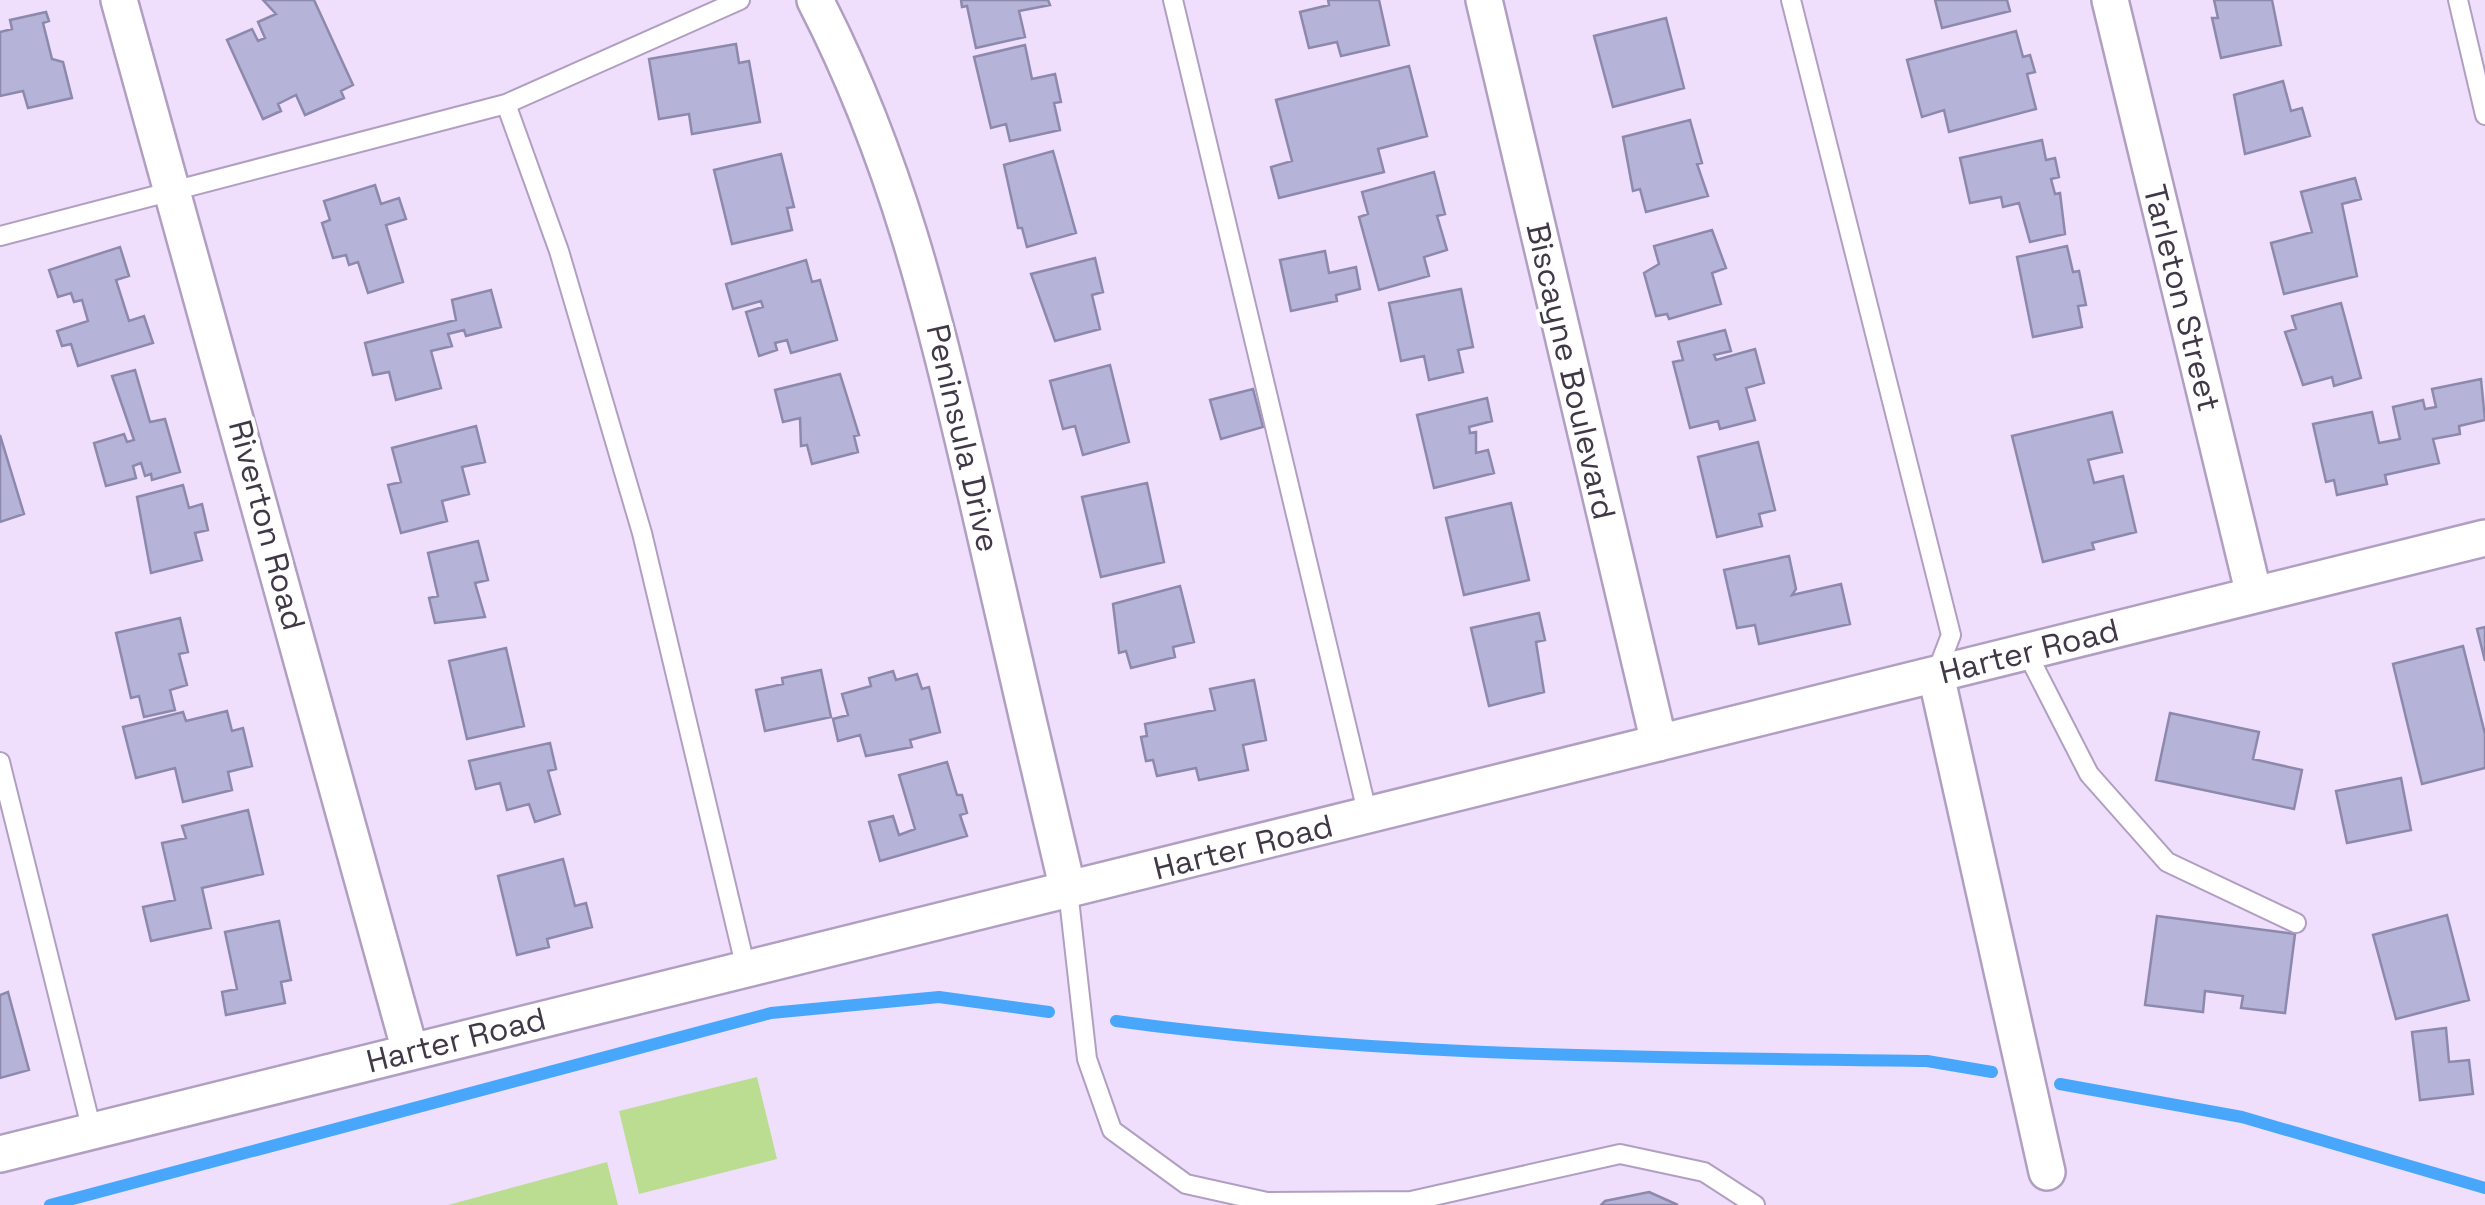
<svg xmlns="http://www.w3.org/2000/svg" width="2485" height="1205" font-family="'Space Grotesk',sans-serif">
	<rect width="100%" height="100%" fill="#efdffd"/>
	<!-- green -->
	<path fill="#badd91" d="M757 1077 777 1159 639 1194 619 1111Z
		M607 1162 618 1205H448Z"/>
	<g fill="none" stroke-linecap="round" stroke-linejoin="round">
		<!-- stream -->
		<path stroke="#49a7fb" stroke-width="12" d="M1116 1021C1385 1058 1657 1057 1927 1061L1992 1072
			M2060 1084 2242 1117 2485 1188
			M50 1205 771 1013 939 997 1049 1012"/>
	</g>
	<!-- building -->
	<path fill="#b6b3d8" stroke="#8c89ad" stroke-width="2.5" d="M263 0H314L353 85 341 91 344 98 305 115 296 95 278 104 281 111 263 119 227 40 252 29 258 41 265 38 258 22 276 14Z
		M961 0H1048L1050 5 1019 11 1025 37 976 48 967 6 962 7Z
		M1328 0H1379L1389 45 1341 56 1337 42 1309 48 1300 12 1329 5Z
		M1935 0H2007L2010 11 1942 28Z
		M2214 0H2272L2281 45 2221 58 2212 18H2218Z
		M46 12 49 21 43 23 52 59 63 62 72 98 28 108 23 91 0 96V32L12 29 10 20Z
		M1666 18 1684 88 1613 107 1594 36Z
		M2016 31 2023 57 2030 55 2035 72 2027 74 2036 109 1949 132 1944 110 1922 117 1907 60Z
		M736 44 739 63 749 61 760 122 692 134 689 114 659 119 649 59Z
		M1025 45 1032 79 1055 74 1061 102 1054 103 1060 130 1010 141 1006 124 991 128 974 57Z
		M1409 66 1427 136 1378 149 1384 172 1279 198 1271 167 1292 161 1276 100Z
		M2283 81 2291 111 2302 108 2310 136 2245 154 2234 95Z
		M1690 120 1702 163 1697 164 1708 196 1646 212 1640 189 1633 191 1623 137Z
		M2042 140 2046 160 2055 158 2059 177 2051 179 2055 194 2060 193 2065 234 2030 242 2019 203 2003 207 2001 197 1970 203 1960 158Z
		M1053 151 1076 233 1027 247 1022 228H1018L1004 165Z
		M781 154 794 207 787 208 792 230 732 244 714 170Z
		M1434 172 1445 214 1437 216 1447 250 1424 257 1429 276 1379 290 1359 217 1368 214 1362 192Z
		M2355 178 2361 199 2342 204 2357 276 2284 294 2271 243 2312 232 2301 192Z
		M375 185 381 204 399 198 406 219 386 225 403 282 368 293 358 262 349 265 346 255 333 258 322 223 330 220 324 201Z
		M1712 230 1726 268 1712 273 1721 304 1669 319 1667 314 1656 316 1644 273 1659 264 1654 246Z
		M2067 246 2073 272 2079 271 2086 305 2078 306 2082 327 2033 337 2017 257Z
		M120 247 129 276 116 280 129 321 144 316 153 343 78 366 71 344 62 346 57 331 88 321 82 300 74 302 71 293 58 297 49 270Z
		M1325 251 1329 273 1356 267 1360 289 1336 295 1337 301 1291 311 1280 260Z
		M1095 258 1103 292 1092 295 1100 329 1055 341 1031 274Z
		M806 260 812 282 820 280 837 340 791 353 787 340 775 343 777 350 759 356 746 312 763 307 761 301 733 309 726 284Z
		M1461 289 1473 347 1458 350 1463 372 1429 380 1424 356 1401 361 1389 303Z
		M491 290 501 327 466 336 464 330 448 334 452 346 431 351 441 388 396 400 389 372 373 375 365 343 456 320 452 300Z
		M2341 303 2361 378 2334 386 2332 377 2303 385 2285 332 2296 329 2292 316Z
		M1725 330 1731 351 1714 355 1716 360 1755 349 1764 383 1746 388 1755 420 1720 429 1718 421 1690 428 1673 362 1683 360 1678 342Z
		M1110 365 1129 442 1083 455 1075 426 1063 429 1050 381Z
		M135 370 150 422 165 419 180 472 152 480 151 474 145 476 141 463 133 466 136 478 106 486 94 443 124 434 127 442 134 440 112 376Z
		M840 374 859 435 854 436 858 452 812 464 807 445 801 446 800 418 783 422 775 390Z
		M2481 379 2485 420 2459 426 2460 434 2433 439 2439 463 2385 475 2387 484 2337 495 2334 480 2326 482 2313 424 2372 412 2379 443 2400 439 2393 407 2423 400 2425 409 2436 407 2432 389Z
		M1253 389 1263 427 1221 439 1210 400Z
		M1487 398 1492 421 1469 427 1470 433 1476 432V453L1488 450 1494 473 1434 488 1417 415Z
		M2112 412 2122 452 2088 460 2094 483 2123 476 2136 532 2092 543 2094 549 2043 562 2012 436Z
		M476 426 485 462 462 467 469 494 442 501 447 521 401 533 388 485 401 482 392 448Z
		M0 435 24 514 0 522Z
		M1758 442 1775 510 1759 514 1762 526 1717 537 1698 457Z
		M1147 483 1164 562 1101 577 1082 497Z
		M183 485 189 508 202 504 208 530 195 533 202 560 151 573 137 497Z
		M1511 503 1529 580 1464 595 1446 518Z
		M478 541 488 580 475 583 485 617 435 623 429 598 438 596 428 553Z
		M1789 556 1796 589 1792 595 1841 584 1850 624 1759 644 1755 625 1737 628 1724 570Z
		M1180 586 1194 642 1173 647 1175 657 1131 668 1126 651 1119 653 1113 604Z
		M1539 613 1545 640 1536 642 1544 692 1489 706 1471 628Z
		M180 618 188 652 179 654 187 685 170 690 175 710 144 717 139 696 131 698 116 633Z
		M2485 627V661L2477 629Z
		M2463 646 2485 734V768L2422 784 2393 664Z
		M506 648 524 726 467 739 449 661Z
		M821 670 831 717 765 731 756 690 783 684 782 678Z
		M893 671 896 680 917 674 922 689 929 687 940 732 910 740 912 747 866 756 860 735 838 741 833 719 848 715 842 694 871 686 869 678Z
		M1254 680 1266 740 1243 745 1248 770 1199 780 1196 768 1157 776 1153 760 1146 761 1141 737 1147 736 1145 724 1215 710 1210 689Z
		M227 711 232 731 243 728 252 766 228 772 232 790 183 802 175 768 136 778 123 727 183 712 186 721Z
		M2170 713 2259 732 2253 759 2302 770 2294 809 2156 780Z
		M550 743 556 769 548 771 560 814 535 822 529 804 507 810 500 783 476 789 469 761Z
		M947 762 957 795H962L967 813 960 815 967 836 880 861 869 822 893 816 899 835 915 829 899 775Z
		M2401 778 2411 830 2347 843 2336 791Z
		M248 810 263 874 202 888 211 928 151 941 143 907 175 900 162 843 186 838 182 826Z
		M563 859 575 906 586 903 592 927 547 939 549 947 517 955 498 876Z
		M2447 915 2469 1000 2396 1019 2373 935Z
		M2157 916 2295 934 2285 1013 2241 1008 2243 996 2205 991 2203 1012 2145 1005Z
		M279 921 291 980 281 982 285 1003 226 1015 222 992 237 989 225 932Z
		M8 992 29 1070 0 1078V995Z
		M2446 1028 2449 1062 2469 1060 2473 1094 2420 1100 2412 1032Z
		M1649 1192 1678 1205H1601L1605 1201Z"/>
	<g fill="none" stroke-linecap="round" stroke-linejoin="round">
		<defs>
			<path id="lane" d="M1173 0 1368 816
				M1791 0 1951 635 1936 674
				M2458 0 2485 115
				M506 104 559 251 642 533 746 969
				M0 236 506 104 740 0
				M2027 653 2089 774 2167 862 2296 923
				M0 762 92 1131
				M1068 890 1087 1059 1112 1130 1186 1184 1267 1202 1411 1201 1620 1154 1704 1172 1755 1205"/>
			<path id="street" d="M119 0 410 1051
				M815 0C898 161 934 316 975 490 1006 623 1036 757 1068 890
				M1484 0 1659 743
				M2110 0 2254 595
				M1936 675 2047 1172
				M0 1154 2485 538"/>
		</defs>
		<!-- lane casing -->
		<use href="#lane" stroke="#b19fc1" stroke-width="22"/>
		<!-- street casing -->
		<use href="#street" stroke="#b19fc1" stroke-width="40"/>
		<!-- lane -->
		<use href="#lane" stroke="#fff" stroke-width="18"/>
		<!-- street -->
		<use href="#street" stroke="#fff" stroke-width="35"/>
	</g>
	<g text-anchor="middle" dominant-baseline="central" stroke-width="8" stroke-linejoin="round" paint-order="stroke">
		<!-- street labels -->
		<g font-size="32" fill="#403847" stroke="#fff">
			<text transform="translate(2182 298) rotate(76)">Tarleton Street</text>
			<text transform="translate(1571 371) rotate(77)">Biscayne Boulevard</text>
			<text transform="translate(963 438) rotate(77)">Peninsula Drive</text>
			<text transform="translate(267 525) rotate(75)">Riverton Road</text>
			<text transform="translate(2029 651) rotate(-14)">Harter Road</text>
			<text transform="translate(1243 847) rotate(-14)">Harter Road</text>
			<text transform="translate(456 1040) rotate(-14)">Harter Road</text>
		</g>
	</g>
</svg>
